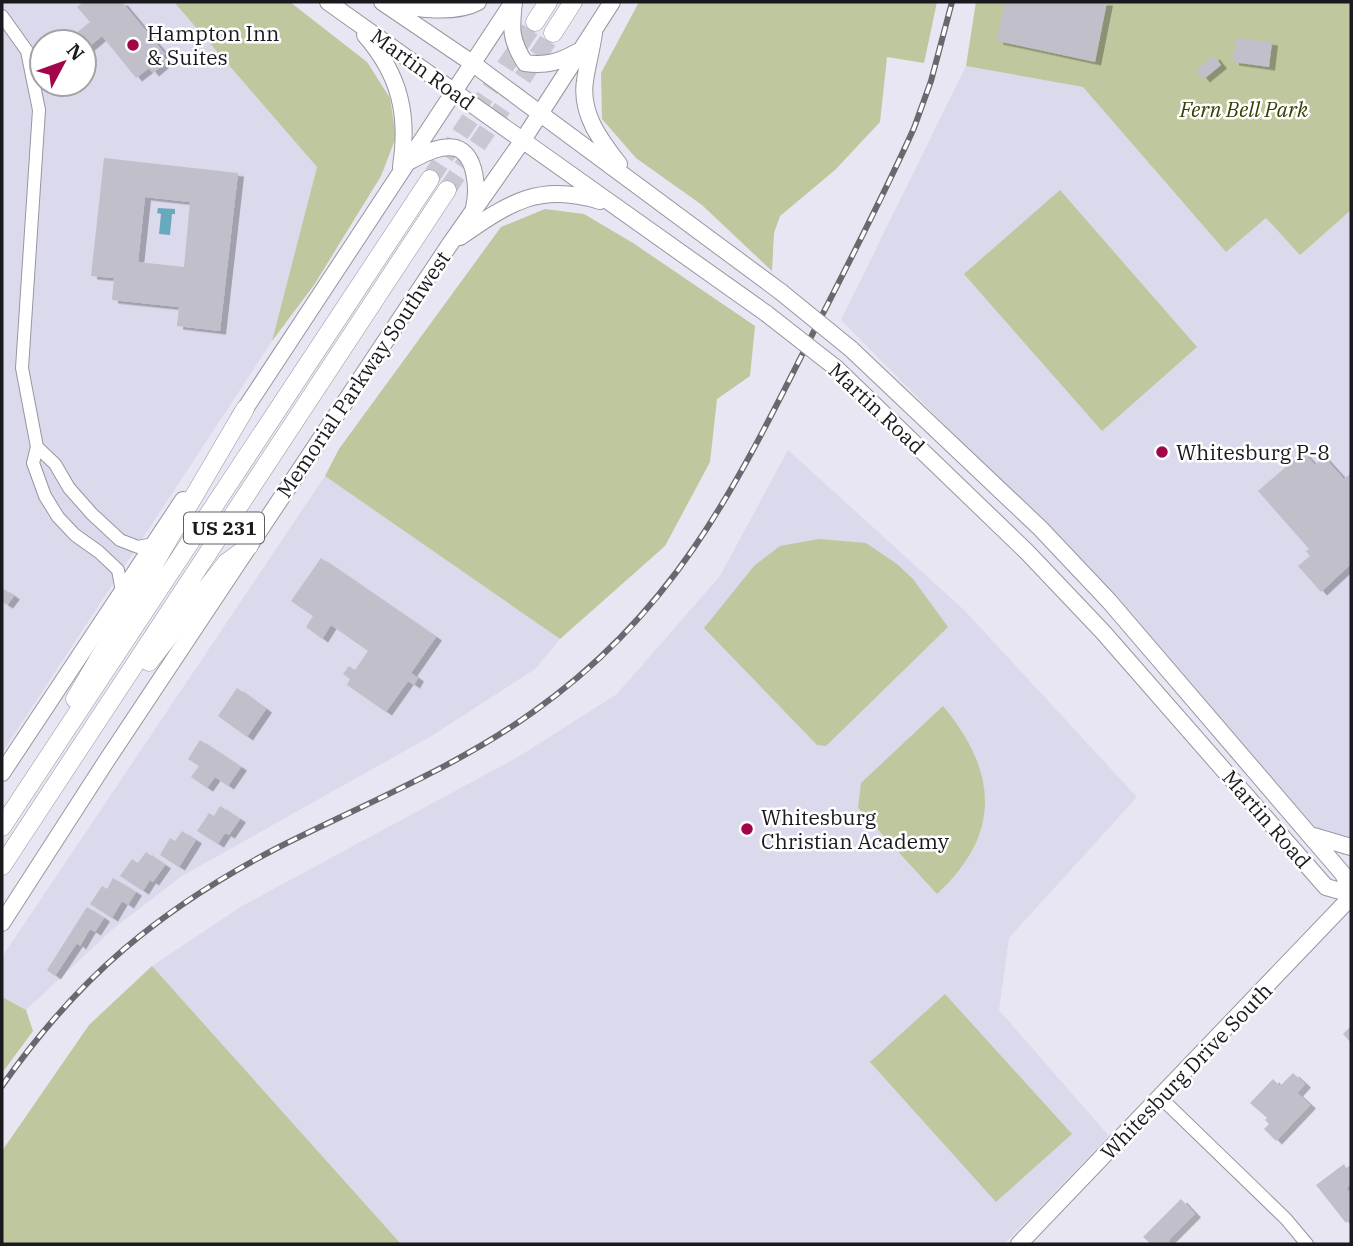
<svg xmlns="http://www.w3.org/2000/svg" width="1353" height="1246" font-family="'IBM Plex Serif',serif">
	<defs>
		<filter id="shadow"><feDropShadow dx="6" dy="3.5" stdDeviation="0" flood-color="#0004"/></filter>
	</defs>
	<rect width="100%" height="100%" fill="#e7e6f2"/>
	<!-- built -->
	<path fill="#dbdaec" fill-rule="evenodd" d="M2 2H174L317 167 272 341 2 753ZM42 42H84V84H42Z
		M966 66 1083 87 1226 252 1266 218 1300 254 1351 210V841L1315 829 1103 585 841 320Z
		M788 450 964 610 1137 797 1009 938 999 1010 1109 1136 1004 1244H401L152 966 242 906 518 757 617 694 720 576Z
		M325 476 560 639 535 669 433 735 182 876 114 928 26 1010 2 997V957Z"/>
	<!-- green -->
	<path fill="#bec79d" d="M174 2H290L367 62 390 98 396 137 381 176 314 285 272 341 317 167Z
		M639 2H937L924 63 887 57 880 122 835 170 780 216 774 233 772 271 702 205 636 158 602 119 601 73Z
		M976 2H1351V210L1300 255 1266 218 1226 252 1083 87 966 66Z
		M1060 190 1197 347 1102 431 964 274Z
		M545 209 584 214 633 243 755 326 750 376 717 399 710 462 665 546 560 639 325 476 339 449 501 227Z
		M819 539 866 543 897 564 913 579 948 627 826 746 817 745 704 628 754 566 780 546Z
		M943 706C998 772 1002 834 937 894L858 808 861 783Z
		M152 966 401 1244H2V1151L89 1025Z
		M945 994 1072 1134 996 1202 870 1062Z
		M2 997 26 1010 33 1031 2 1073Z"/>
	<!-- water -->
	<path fill="#69a9bd" d="M158 208 175 209V214H172L170 235 159 234 161 214 157 213Z"/>
	<!-- building -->
	<path fill="#c0bfca" fill-rule="evenodd" filter="url(#shadow)" d="M83 2H122L165 54 163 56 167 61 153 73 149 68 136 78 102 36 84 51V42H73L70 38 90 22 77 7Z
		M1005 2H1107L1095 62 997 41Z
		M1236 38 1272 42 1269 67 1233 62Z
		M1214 56 1221 65 1204 79 1196 70Z
		M104 158 238 173 220 331 177 326 179 307 112 300 114 278 91 276ZM145 197 190 202 184 267 138 262Z
		M1303 452 1315 465 1324 457 1344 479 1351 473V564L1321 592 1298 566 1310 556 1306 551 1309 549 1258 491Z
		M321 558 436 637 411 673 418 678 414 685 408 681 386 712 347 685 350 679 343 674 349 666 355 670 368 651 331 625 322 639 306 627 313 616 291 601Z
		M4 589 14 596 7 605 2 602Z
		M237 688 266 709 247 737 218 716Z
		M200 740 241 767 228 786 215 777 207 788 191 777 199 766 188 759Z
		M220 806 240 819 229 835 225 833 218 844 197 831 209 813 214 816Z
		M182 831 196 840 179 867 160 855 170 838 175 841Z
		M146 852 165 865 153 882 150 880 143 891 120 876 132 859 138 863Z
		M113 878 136 892 128 905 122 901 112 918 90 904 102 886 107 889Z
		M87 907 104 918 95 932 90 929 80 946 77 943 55 976 47 970Z
		M1351 1026V1043L1343 1034Z
		M1293 1073 1305 1084 1297 1093 1310 1105 1276 1141 1264 1129 1269 1124 1265 1120 1267 1118 1250 1103 1273 1079 1280 1086Z
		M1344 1164 1346 1168 1351 1165V1184L1346 1188 1351 1194V1218L1346 1223 1316 1185Z
		M1181 1199 1195 1214 1168 1241 1172 1244H1151L1143 1237Z"/>
	<g fill="none" stroke-linecap="round" stroke-linejoin="round">
		<!-- highway-tunnel -->
		<path stroke="#c8c7d2" stroke-width="18" stroke-dasharray="18 9" stroke-linecap="butt" d="M430 179 535 22
			M447 190 553 33"/>
		<defs>
			<path id="minor" d="M2 16 27 51 39 110 22 368 37 447 33 463 45 496 58 517 75 535 99 552 118 570 122 592
				M37 447 55 464 69 488 92 514 120 540 138 547 153 544
				M1161 1098 1286 1219 1307 1244"/>
			<path id="major" d="M328 2 767 314
				M382 2 472 63 781 292
				M392 2C415 10 456 14 478 2
				M514 2C511 29 510 39 525 63 547 66 559 62 577 52
				M594 33C592 49 587 65 585 81 580 113 600 140 619 164
				M365 35C400 75 409 115 401 167
				M408 162C422 155 440 144 456 148 477 155 478 191 474 208
				M460 237C509 203 539 182 600 201
				M851 349 1040 528 1109 601 1343 874 1351 891
				M836 368 1027 552 1103 632 1326 887 1351 894
				M239 418 513 2
				M2 773 183 500
				M1310 835 1351 847
				M2 923 107 760 450 244 523 140 612 2
				M1019 1244 1351 897"/>
			<path id="highway" d="M535 22 548 2
				M553 33 573 2
				M149 662 226 563 249 546
				M75 699 245 409
				M2 827 430 179
				M2 866 447 190"/>
		</defs>
		<!-- minor casing -->
		<use href="#minor" stroke="#9796a0" stroke-width="14"/>
		<!-- major casing -->
		<use href="#major" stroke="#9796a0" stroke-width="18"/>
		<!-- highway casing -->
		<use href="#highway" stroke="#9796a0" stroke-width="19"/>
		<!-- minor -->
		<use href="#minor" stroke="#fff" stroke-width="12"/>
		<!-- major -->
		<use href="#major" stroke="#fff" stroke-width="16"/>
		<!-- highway -->
		<use href="#highway" stroke="#fff" stroke-width="18"/>
		<defs>
			<path id="rail" d="M2 1086C79 976 160 909 279 847 364 804 455 768 533 712 675 612 735 488 811 337 846 268 882 199 914 128L931 81 952 2"/>
		</defs>
		<!-- rail casing -->
		<use href="#rail" stroke="#68686f" stroke-width="6"/>
		<!-- rail -->
		<use href="#rail" stroke="#fff" stroke-width="3.5" stroke-dasharray="10" stroke-linecap="butt"/>
		<defs>
			<path id="major-bridge" d="M781 292 851 349
				M767 314 836 368"/>
		</defs>
		<!-- major-bridge casing -->
		<use href="#major-bridge" stroke="#9796a0" stroke-width="18" stroke-linecap="butt"/>
		<!-- major-bridge -->
		<use href="#major-bridge" stroke="#fff" stroke-width="16"/>
	</g>
	<!-- markers -->
	<g fill="#a00648" stroke="#fff" stroke-width="2.5">
		<circle cx="133" cy="45" r="7"/>
		<circle cx="1162" cy="452" r="7"/>
		<circle cx="747" cy="829" r="7"/>
	</g>
	<g text-anchor="middle" dominant-baseline="central" stroke-width="5" stroke-linejoin="round" paint-order="stroke">
		<!-- shield labels -->
		<rect fill="#fff" stroke="#5f5f62" stroke-width="2" x="184" y="512.5" width="80" height="31" rx="5"/>
		<g font-size="19" font-weight="bold" fill="#1a1a1e">
			<text x="224" y="528">US 231</text>
		</g>
		<!-- poi labels -->
		<g font-size="21" fill="#1a1a1e" stroke="#fff" text-anchor="start">
			<text x="147" y="33">Hampton Inn<tspan x="147" dy="24">&amp; Suites</tspan></text>
			<text x="1176" y="452">Whitesburg P-8</text>
			<text x="761" y="817">Whitesburg<tspan x="761" dy="24">Christian Academy</tspan></text>
		</g>
		<!-- street labels -->
		<g font-size="21" fill="#1a1a1e" stroke="#fff">
			<text transform="translate(423 69) rotate(36)">Martin Road</text>
			<text transform="translate(363 374) rotate(-56)">Memorial Parkway Southwest</text>
			<text transform="translate(877 408) rotate(43)">Martin Road</text>
			<text transform="translate(1267 819) rotate(49)">Martin Road</text>
			<text transform="translate(1186 1071) rotate(-46)">Whitesburg Drive South</text>
		</g>
		<!-- park labels -->
		<g font-size="21" font-style="italic" fill="#363e00" stroke="#fff">
			<text x="1244" y="109">Fern Bell Park</text>
		</g>
	</g>
	<!-- border -->
	<rect width="1353" height="1246" fill="none" stroke="#1a1a1e" stroke-width="7"/>
	<!-- north arrow -->
	<g transform="translate(63 63) rotate(49)"><circle r="33" fill="#ffffff" stroke="#a3a3a5" stroke-width="2"/>
	<path d="M0-5L12 26L0 18L-12 26Z" fill="#a00648"/>
	<text y="-10" font-size="19" font-weight="bold" text-anchor="middle" fill="#1a1a1e">N</text>
	</g>
</svg>
